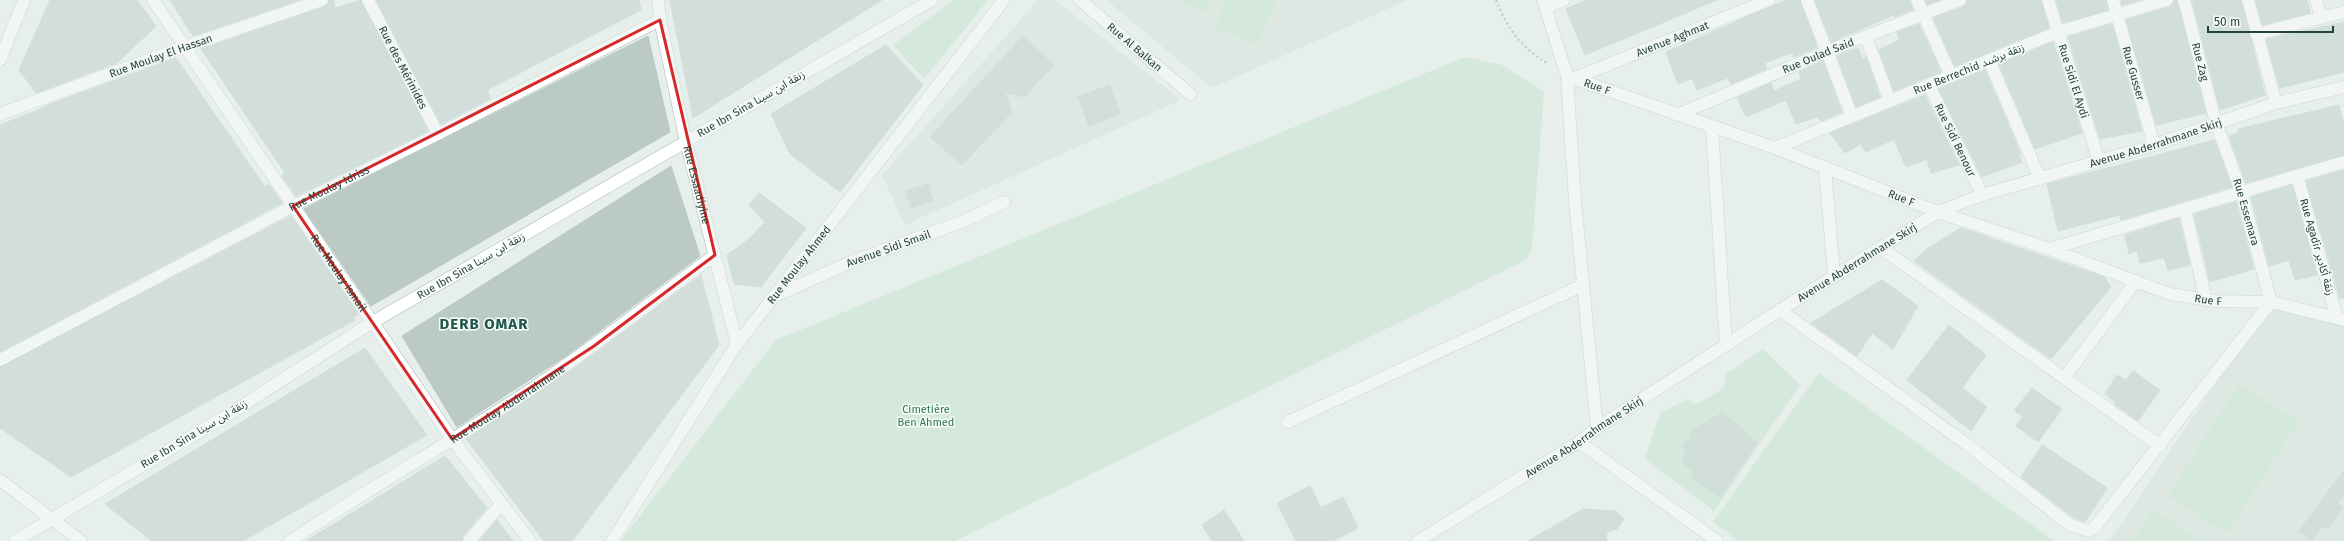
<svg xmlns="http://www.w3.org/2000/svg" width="2344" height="541" font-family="'Fira Sans','Noto Sans Arabic',sans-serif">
	<rect width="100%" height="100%" fill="#e6efeb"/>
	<!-- built -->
	<path fill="#d4dfda" d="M1038 0H1055L1181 100 905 225 882 175Z
		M1106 0H1407L1212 88Z
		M2271 302 2344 321V541H2109Z"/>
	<!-- green -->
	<path fill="#bfe0c8" d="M954 0H988L924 79 893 45Z
		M1177 0H1211L1204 13Z
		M1226 0H1276L1258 45 1215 28Z
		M1465 57 1502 65 1544 92 1532 248 1526 260 955 541H624L622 539 776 340Z
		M1763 349 1800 385 1714 511 1645 459 1660 413 1688 399 1695 405 1724 388 1726 374Z
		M1819 373 2054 541H1739L1713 522Z
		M2239 384 2298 422 2227 534 2168 496Z
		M2152 510 2202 541H2133Z"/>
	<!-- building -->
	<path fill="#bbcac4" stroke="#b8c9c2" d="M50 0H137L156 26 117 63 36 93 19 70Z
		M170 0H299L193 36Z
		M329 0H334L335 8 361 0 428 131 296 196 282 176 285 173 201 49 324 7Z
		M376 0H639L641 10 487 90 491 98 441 124Z
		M670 0H882L693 118Z
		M1587 0H1717L1585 55 1566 9Z
		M1786 0H1800L1817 47 1794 57 1793 52 1765 63 1767 69 1731 84 1728 78 1697 90 1692 78 1678 84 1666 52Z
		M1815 0H1910L1913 10 1894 17V15L1831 42Z
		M1925 0H1939L1927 5Z
		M1967 0H2041L2049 28 1955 66 1933 18 1963 7Z
		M2056 0H2106L2108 10 2063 23Z
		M2121 0H2140L2122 5Z
		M2174 0H2177L2206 113 2156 125 2126 20 2169 7Z
		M2192 0H2241L2265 95 2220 110Z
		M2256 0H2307L2310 13 2262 25Z
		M2344 22V72L2280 88 2266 39Z
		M1919 24 1941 72 1894 91 1879 50 1899 40 1897 32Z
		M2112 24 2142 131 2100 139 2068 37Z
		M648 36 670 132 371 306 304 209Z
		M1023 36 1054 65 1024 97 1005 92 1012 112 962 165 930 137Z
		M2053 42 2082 133 2035 149 1999 64Z
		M886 45 923 85 840 192 790 154 771 114Z
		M1858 48 1863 59 1866 57 1880 97 1856 107 1837 56Z
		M176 58 265 187 269 184 282 203 0 352V125L46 107 45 106Z
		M1823 61 1842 112 1821 121 1817 117 1796 124 1786 100 1746 117 1737 98 1771 83 1774 91 1801 79 1799 72Z
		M1985 70 2021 154H2018L2022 162 1982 177 1939 89Z
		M1110 85 1120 114 1089 126 1078 97Z
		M1925 95 1959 165 1931 173 1927 159 1906 167 1894 139 1866 152 1861 144 1845 153 1830 133Z
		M2339 105 2344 126V155L2246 183 2229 136 2239 133 2238 129Z
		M2214 140 2232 187 2121 220 2120 215 2058 231 2047 184Z
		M671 166 700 256 566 356 457 427 402 336Z
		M2344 170V298L2340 299 2306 181Z
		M928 184 933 201 911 208 906 191Z
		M2292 185 2317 275 2295 280 2289 260 2269 266 2251 197Z
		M759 193 806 228 761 287 734 284 727 255 749 239 765 222 749 205Z
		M2236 202 2254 269 2210 282 2194 214Z
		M291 216 358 314 353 317 355 320 71 477 0 428V367Z
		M2179 218 2190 265 2168 270 2164 258 2140 263 2137 251 2129 254 2125 235Z
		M1961 228 2104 277 2111 287 2051 359 1914 261 1928 248Z
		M701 275 719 345 572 541H544L466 439 575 368Z
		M1882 280 1918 306 1893 349 1872 333 1857 356 1811 323Z
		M1949 325 1986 355 1962 388 1987 407 1971 431 1907 380Z
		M365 348 427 435 243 541H152L105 504Z
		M2133 371 2160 390 2138 421 2114 404 2115 402 2105 394 2117 375 2126 380Z
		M2032 388 2062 409 2038 442 2016 426 2023 416 2014 411Z
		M1723 412 1757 443 1720 497 1691 477 1694 472 1682 462 1686 455 1683 444 1692 438 1690 432Z
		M2042 445 2107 488 2085 522 2074 518 2021 477Z
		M445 456 487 508 463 536 462 541H306Z
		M2344 470V495L2338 503 2343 507 2327 529 2322 526 2312 541 2299 531Z
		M1310 486 1321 508 1343 497 1358 528 1332 541H1296L1277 503Z
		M1583 509 1616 511 1624 519 1617 529 1607 532 1606 541H1528Z
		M1224 510 1244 541H1212L1202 525Z
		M497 520 513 541H479Z"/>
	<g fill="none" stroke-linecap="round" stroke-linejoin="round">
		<defs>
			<g id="minor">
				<path id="s1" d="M153 0 452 439 530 541"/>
				<path id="s2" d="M368 0 438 134"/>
				<path id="s3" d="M658 0 660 20 686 142 737 344"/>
				<path id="s4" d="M1080 0 1190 94"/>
				<path d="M1543 0 1567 76 1575 201 1597 428"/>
				<path d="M1807 0 1852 116"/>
				<path d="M1917 0 1951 76"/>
				<path id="s5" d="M2048 0 2099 161"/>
				<path id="s6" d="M2113 0 2154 145"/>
				<path d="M2248 0 2276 103"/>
				<path d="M2316 0 2321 17"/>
				<path d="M1545 7 1564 0"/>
				<path d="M2256 34 2344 12"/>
				<path d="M1866 37 1890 101"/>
				<path d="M1989 60 2040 179"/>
				<path id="s7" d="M1567 76 1775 148 1938 212 2049 249 2170 294 2215 301 2271 302 2344 320"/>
				<path id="s8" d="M1575 78 1769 0"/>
				<path id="s9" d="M1929 85 1982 195"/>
				<path id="s10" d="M0 114 184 47 322 0"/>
				<path id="s11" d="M1677 115 1828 51 1960 0"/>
				<path d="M1712 128 1726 345"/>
				<path d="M1775 148 2058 32 2167 0"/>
				<path d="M1825 168 1834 276"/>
				<path d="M2297 176 2337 318"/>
				<path d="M2185 210 2206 300"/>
				<path d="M1881 248 2160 446"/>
				<path d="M2049 249 2344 162"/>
				<path id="s12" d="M775 296 851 262 964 221 1004 202"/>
				<path d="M1780 310 1968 445 2070 525 2089 531 2095 527 2271 302 2242 194 2216 123 2184 0"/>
				<path id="s13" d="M0 360 293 206 438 134 660 20"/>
				<path d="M2065 377 2136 281"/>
				<path d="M1288 422 1583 285"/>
				<path d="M1579 442 1717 541"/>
				<path d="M15 541 231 413 371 323 932 0"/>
				<path id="s14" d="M290 541C366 491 445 445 521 396 588 352 651 302 715 255"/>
				<path d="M469 541 501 504"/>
			</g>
			<g id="tertiary">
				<path d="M0 60 24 0"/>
				<path d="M0 480 81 541"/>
				<path id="s15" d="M612 541 737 344 1004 0"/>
				<path id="s16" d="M1418 541 1579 442 1597 428 1780 310 1938 212 1982 195 2154 145 2276 103 2344 87"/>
			</g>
		</defs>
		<!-- minor casing -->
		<use href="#minor" stroke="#a8b8b2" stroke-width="13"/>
		<!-- tertiary casing -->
		<use href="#tertiary" stroke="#a8b8b2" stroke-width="13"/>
		<!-- path -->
		<path stroke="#86b3a5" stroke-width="2.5" stroke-dasharray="2 3" stroke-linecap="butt" d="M1496 0C1509 31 1520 46 1548 64"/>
		<!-- minor -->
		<use href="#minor" stroke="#fff" stroke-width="12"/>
		<!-- tertiary -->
		<use href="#tertiary" stroke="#fff" stroke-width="12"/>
	</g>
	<!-- marked area -->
	<path d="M0 0H2344V541H0ZM660 20 715 255 594 346 452 439 293 206Z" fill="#e6efeb" fill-opacity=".55" fill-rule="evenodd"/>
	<path fill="none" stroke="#d62828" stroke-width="3" stroke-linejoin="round" d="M660 20 715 255 594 346 452 439 293 206Z"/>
	<g text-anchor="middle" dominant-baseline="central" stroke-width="3" stroke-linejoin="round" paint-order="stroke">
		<!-- street labels -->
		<g font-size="11" fill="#24423a" stroke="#f7fbf9">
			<text stroke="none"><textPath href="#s8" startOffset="105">Avenue Aghmat</textPath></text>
			<text stroke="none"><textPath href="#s4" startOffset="72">Rue Al Balkan</textPath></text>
			<text stroke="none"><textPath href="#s10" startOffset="171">Rue Moulay El Hassan</textPath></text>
			<text stroke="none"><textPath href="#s11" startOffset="153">Rue Oulad Said</textPath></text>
			<text transform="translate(2200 62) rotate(76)">Rue Zag</text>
			<text stroke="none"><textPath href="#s2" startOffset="76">Rue des Mérinides</textPath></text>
			<text transform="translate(1969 69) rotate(-22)">Rue Berrechid زنقة برشىد</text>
			<text stroke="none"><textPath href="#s6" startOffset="76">Rue Gusser</textPath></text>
			<text stroke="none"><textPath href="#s5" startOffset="85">Rue Sidi El Aydi</textPath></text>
			<text stroke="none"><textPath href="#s7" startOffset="32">Rue F</textPath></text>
			<text transform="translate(751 104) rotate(-30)">Rue Ibn Sina زنقة ابن سينا</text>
			<text stroke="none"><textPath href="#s9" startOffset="61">Rue Sidi Benour</textPath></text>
			<text stroke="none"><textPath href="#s16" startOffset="844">Avenue Abderrahmane Skirj</textPath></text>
			<text stroke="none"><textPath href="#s3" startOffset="189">Rue Essaadiyine</textPath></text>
			<text stroke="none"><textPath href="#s13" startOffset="371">Rue Moulay Idriss</textPath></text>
			<text stroke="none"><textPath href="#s7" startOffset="356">Rue F</textPath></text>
			<text transform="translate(2246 212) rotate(74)">Rue Essemara</text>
			<text transform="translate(2317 247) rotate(74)">Rue Agadir زنقة أكادير</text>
			<text stroke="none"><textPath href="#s12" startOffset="123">Avenue Sidi Smail</textPath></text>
			<text stroke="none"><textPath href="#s16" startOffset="520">Avenue Abderrahmane Skirj</textPath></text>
			<text stroke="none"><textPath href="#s15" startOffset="334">Rue Moulay Ahmed</textPath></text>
			<text transform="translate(471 266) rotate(-30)">Rue Ibn Sina زنقة ابن سينا</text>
			<text stroke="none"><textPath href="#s1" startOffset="330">Rue Moulay Ismail</textPath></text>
			<text stroke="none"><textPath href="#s7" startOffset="680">Rue F</textPath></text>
			<text stroke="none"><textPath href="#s14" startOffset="257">Rue Moulay Abderrahmane</textPath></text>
			<text transform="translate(194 434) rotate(-31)">Rue Ibn Sina زنقة ابن سينا</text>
			<text stroke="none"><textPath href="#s16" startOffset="196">Avenue Abderrahmane Skirj</textPath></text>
		</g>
		<!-- park labels -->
		<g font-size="11" fill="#2d7a4b" stroke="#f7fbf9">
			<text x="926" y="409">Cimetière<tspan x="926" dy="13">Ben Ahmed</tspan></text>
		</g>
		<!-- district labels -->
		<g font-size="15" font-weight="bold" letter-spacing="1" fill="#1f5548" stroke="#f7fbf9">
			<text x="484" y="324">DERB OMAR</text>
		</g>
	</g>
	<!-- scale -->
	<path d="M2208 26v6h125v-6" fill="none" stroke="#24423a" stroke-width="2"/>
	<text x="2214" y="26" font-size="12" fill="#24423a" stroke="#f7fbf9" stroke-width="3" paint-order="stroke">50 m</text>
</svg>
